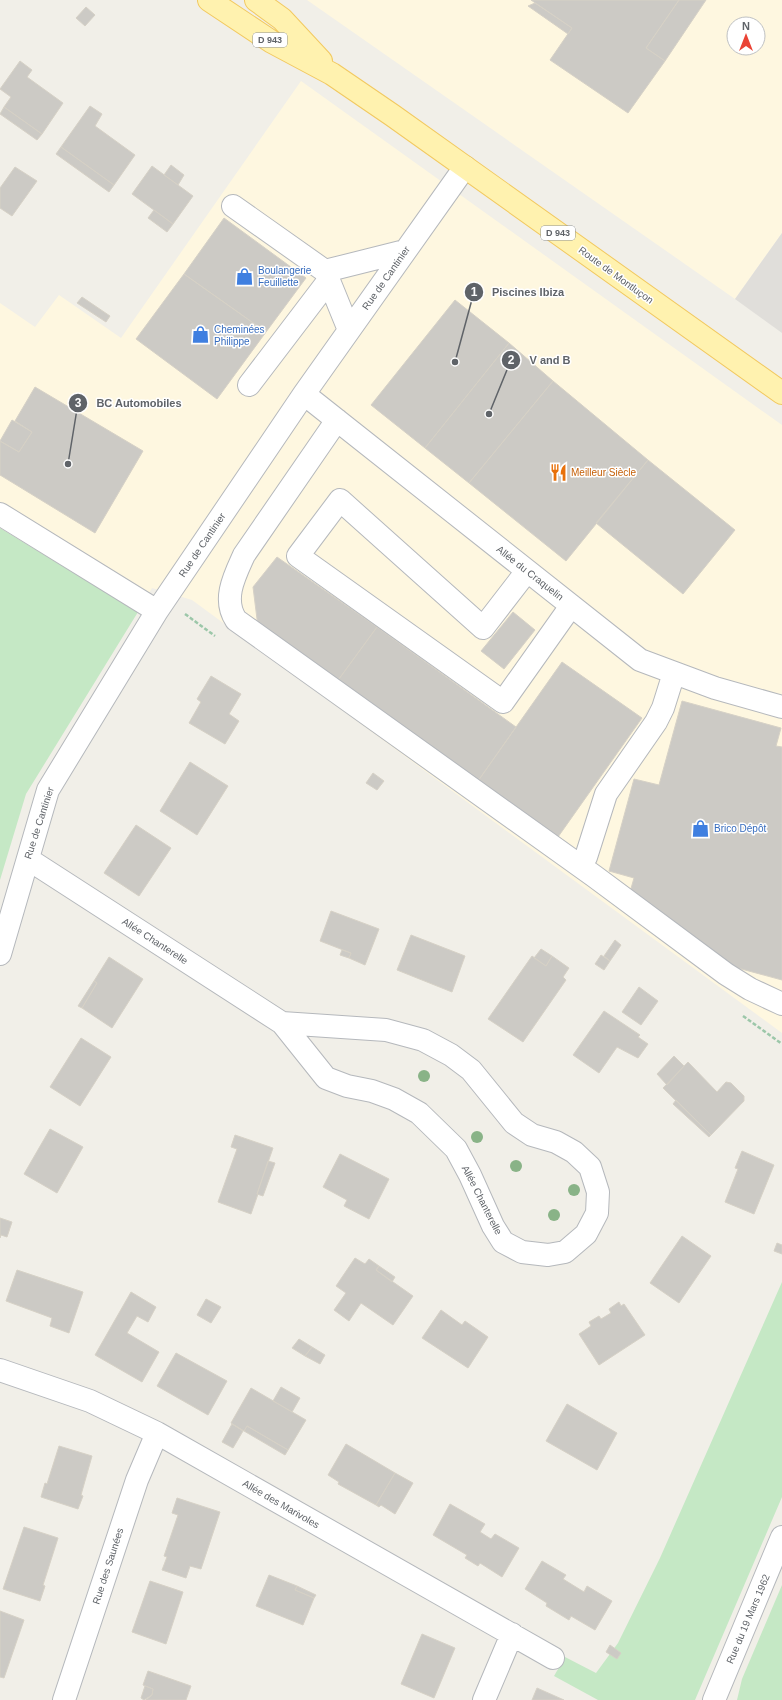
<svg xmlns="http://www.w3.org/2000/svg" width="782" height="1700" font-family="Helvetica,sans-serif">
	<rect width="100%" height="100%" fill="#f1efe8"/>
	<!-- commercial -->
	<path fill="#fef7e0" fill-rule="evenodd" d="M307 0H782V233L735 299ZM734 24H758V48H734Z
		M301 81 782 425V1033L192 600 152 588 138 612 0 528V303L35 327 59 295 121 338Z"/>
	<!-- industrial -->
	<path fill="#e0deda" d="M782 233V333L735 299Z"/>
	<!-- green -->
	<path fill="#c5e8c5" d="M0 528 138 612 26 794 0 880Z
		M782 1282V1497L695 1700H598L554 1676 565 1657 596 1673 618 1643 660 1558Z
		M782 1585V1700H737L742 1679Z"/>
	<!-- building -->
	<path fill="#cccac5" stroke="#d6d1c6" d="M531 0H679L646 48 665 61 628 113 550 60 572 28Z
		M679 0H706L665 61 646 48Z
		M535 3 572 28 568 34 528 6Z
		M86 7 95 15 85 26 76 18Z
		M20 61 32 70 27 77 63 103 42 134 4 107 11 97 0 89Z
		M90 106 102 114 95 126 135 155 114 185 61 147Z
		M4 107 42 134 37 140 0 114Z
		M61 147 114 185 109 192 56 154Z
		M171 165 184 175 178 185 164 175Z
		M152 166 193 196 173 224 132 194Z
		M15 167 37 181 12 216 0 208V188Z
		M154 210 173 224 167 232 148 218Z
		M224 218 306 278 266 332 184 274Z
		M184 274 266 332 217 399 136 339Z
		M82 297 110 316 106 322 77 303Z
		M455 300 509 343 425 448 371 405Z
		M509 343 553 381 469 483 425 448Z
		M553 381 648 460 566 561 469 483Z
		M35 387 143 451 95 533 0 475V441L19 452 32 432 15 421Z
		M12 420 32 432 19 452 0 441Z
		M648 460 735 530 683 594 596 523Z
		M277 557 377 627 336 683 258 627 253 587Z
		M513 612 535 630 504 669 481 651Z
		M377 627 516 727 478 781 336 683Z
		M562 662 642 718 558 837 478 781Z
		M211 676 241 694 229 714 239 721 225 744 189 723 201 702 197 699Z
		M682 701 781 728 776 746 782 747V980L734 967 630 892 634 878 609 871 634 779 659 785Z
		M190 762 228 786 197 835 160 811Z
		M373 773 384 781 377 790 366 783Z
		M136 825 171 848 139 896 104 873Z
		M331 911 379 929 365 965 349 958 351 953 320 941Z
		M411 935 465 956 452 992 397 970Z
		M615 940 621 945 610 961 604 956Z
		M541 949 552 956 546 966 534 958Z
		M342 950 351 953 349 958 340 955Z
		M601 955 610 961 604 970 595 964Z
		M532 956 546 966 552 956 569 968 563 977 566 980 523 1042 488 1019Z
		M109 957 143 979 112 1028 82 1008 97 983 94 981Z
		M94 981 97 983 82 1008 78 1006Z
		M639 987 658 1001 641 1025 622 1012Z
		M604 1011 640 1035 638 1037 648 1044 638 1058 617 1047 599 1073 573 1055Z
		M81 1038 111 1057 80 1106 50 1087Z
		M674 1056 684 1066 667 1085 657 1074Z
		M688 1062 717 1092 726 1082 731 1083 744 1096V1101L711 1135 663 1088Z
		M676 1100 711 1135 709 1137 673 1104Z
		M50 1129 83 1147 57 1193 24 1174Z
		M235 1135 273 1148 257 1194H258L251 1214 218 1202 237 1149 231 1147Z
		M742 1151 774 1165 754 1214 725 1202 738 1169 735 1168Z
		M340 1154 389 1179 369 1219 344 1206 347 1200 323 1187Z
		M268 1161 275 1163 263 1196 257 1194Z
		M0 1218 12 1222 7 1237 1 1235 0 1238Z
		M682 1236 711 1256 679 1303 650 1283Z
		M777 1243 782 1245V1254L774 1251Z
		M355 1258 365 1264 369 1259 379 1266 376 1270 413 1296 393 1325 361 1303 349 1321 334 1310 346 1293 336 1286Z
		M379 1266 395 1277 392 1282 376 1270Z
		M17 1270 83 1292 69 1333 50 1326 52 1318 6 1301Z
		M131 1292 156 1307 148 1322 137 1316 127 1333 159 1352 142 1382 95 1355Z
		M206 1299 221 1307 211 1323 197 1315Z
		M619 1302 621 1306 624 1304 645 1335 599 1365 579 1334 591 1326 589 1322 599 1316 601 1319 611 1313 609 1309Z
		M441 1310 462 1325 465 1321 488 1337 468 1368 422 1338Z
		M299 1339 312 1347 305 1356 292 1348Z
		M312 1347 325 1355 320 1364 305 1356Z
		M176 1353 227 1381 208 1415 157 1386Z
		M281 1387 300 1398 292 1412 273 1401Z
		M251 1388 306 1420 288 1450 247 1426 244 1431 231 1423Z
		M567 1404 617 1433 597 1470 546 1441Z
		M232 1424 243 1431 233 1448 222 1442Z
		M247 1426 288 1450 285 1455 244 1431Z
		M346 1444 395 1473 376 1505 338 1484 339 1482 328 1475Z
		M59 1446 92 1456 81 1495 83 1496 78 1509 41 1497 45 1483 47 1484Z
		M395 1473 413 1483 395 1514 381 1505 379 1507 376 1505Z
		M177 1498 220 1512 201 1569 190 1566 186 1578 162 1570 167 1557 164 1556 178 1515 172 1513Z
		M450 1504 485 1524 480 1532 491 1539 495 1534 519 1548 502 1577 480 1563 478 1566 465 1558 467 1555 433 1535Z
		M24 1527 58 1538 43 1585 45 1586 40 1601 3 1589Z
		M542 1561 566 1575 563 1579 584 1592 587 1586 612 1601 595 1630 571 1616 569 1620 546 1606 547 1603 525 1589Z
		M269 1575 297 1586 295 1590 314 1598 303 1625 256 1606Z
		M150 1581 183 1592 166 1644 132 1632Z
		M297 1586 316 1595 314 1598 295 1590Z
		M0 1611 24 1620 4 1678 0 1677Z
		M422 1634 455 1648 434 1698 401 1684Z
		M610 1645 621 1653 617 1659 606 1652Z
		M148 1671 191 1686 186 1700H146L152 1695 153 1689 143 1685Z
		M145 1686 153 1689 152 1695 144 1700 141 1698Z
		M537 1688 564 1700H532Z"/>
	<g fill="none" stroke-linecap="round" stroke-linejoin="round">
		<defs>
			<path id="minor" d="M233 206 325 271 405 251
				M325 271 349 330
				M249 385 329 280
				M304 394 640 660 715 688 782 707
				M337 420 244 555C235 575 222 599 236 620L594 876 726 974 750 989 782 1004
				M0 514 157 611
				M527 571 483 628 340 500 298 556 503 702 571 606
				M586 857 606 794 656 722 663 708 674 673
				M28 859 282 1023 326 1078 347 1086 372 1091 394 1099 419 1113 456 1149 470 1175 493 1226 503 1242 522 1252 548 1255 565 1252 586 1234 597 1213 598 1192 590 1167 574 1152 556 1142 532 1135 514 1123 471 1070 451 1055 423 1040 386 1030 282 1023
				M0 954 48 790 157 611 304 394 465 167
				M0 1370 90 1401 157 1433 553 1658
				M64 1700 137 1480 157 1433
				M484 1700 512 1634
				M714 1700 782 1537"/>
			<path id="major" d="M209 0 272 42 332 74 392 115 782 393
				M256 0 282 19 321 61"/>
		</defs>
		<!-- minor casing -->
		<use href="#minor" stroke="#b5b8bc" stroke-width="24"/>
		<!-- major casing -->
		<use href="#major" stroke="#f2c960" stroke-width="24"/>
		<!-- path -->
		<path stroke="#9cc7a9" stroke-width="2.5" stroke-dasharray="4 2" stroke-linecap="butt" d="M185 614 215 636
			M743 1016 782 1044"/>
		<!-- minor -->
		<use href="#minor" stroke="#fff" stroke-width="22"/>
		<!-- major -->
		<use href="#major" stroke="#fff2af" stroke-width="22"/>
	</g>
	<!-- trees -->
	<g fill="#89b387">
		<circle cx="424" cy="1076" r="6"/>
		<circle cx="477" cy="1137" r="6"/>
		<circle cx="516" cy="1166" r="6"/>
		<circle cx="574" cy="1190" r="6"/>
		<circle cx="554" cy="1215" r="6"/>
	</g>
	<!-- icons -->
	<defs>
		<symbol id="shop-bare" viewBox="-9 -9 18 18"><path d="M-5-2.5h2.3a2.7 3.5 0 0 1 5.4 0H5L5.5 6h-11ZM-1.5-2.5h3a1.5 2.3 0 0 0-3 0Z" fill="#3f7fe0" stroke="#fff" stroke-width="2.5" paint-order="stroke"/></symbol>
		<symbol id="restaurant-bare" viewBox="-9 -9 18 18"><path d="M-5-6h1v4h1v-4h1v4h1v-4h1v5L-1.5 .5V6h-2V.5L-5-1ZM5-6V6H3V1.5H1.5Q1.5-4 5-6Z" fill="#e8710a" stroke="#fff" stroke-width="2.5" paint-order="stroke"/></symbol>
	</defs>
	<g fill-rule="evenodd">
		<use href="#shop-bare" x="232" y="264" width="25" height="25"/>
		<use href="#shop-bare" x="188" y="322" width="25" height="25"/>
		<use href="#restaurant-bare" x="546" y="460" width="25" height="25"/>
		<use href="#shop-bare" x="688" y="816" width="25" height="25"/>
	</g>
	<g text-anchor="middle" dominant-baseline="central" stroke-width="3" stroke-linejoin="round" paint-order="stroke">
		<!-- shield labels -->
		<g fill="#fff" stroke="#8f9295" stroke-width="1">
			<rect x="253" y="33" width="34" height="14" rx="3"/>
			<rect x="541" y="226" width="34" height="14" rx="3"/>
		</g>
		<g font-size="9" font-weight="bold" fill="#5f6368">
			<text x="270" y="40">D 943</text>
			<text x="558" y="233">D 943</text>
		</g>
		<!-- shop labels -->
		<g font-size="10" fill="#366cbe" stroke="#fff" text-anchor="start">
			<text x="258" y="270">Boulangerie<tspan x="258" dy="12">Feuillette</tspan></text>
			<text x="214" y="329">Cheminées<tspan x="214" dy="12">Philippe</tspan></text>
			<text x="714" y="828">Brico Dépôt</text>
		</g>
		<!-- street labels -->
		<g font-size="10" fill="#5f6368" stroke="#fff">
			<text transform="translate(616 275) rotate(36)">Route de Montluçon</text>
			<text transform="translate(386 278) rotate(-55)">Rue de Cantinier</text>
			<text transform="translate(202 545) rotate(-56)">Rue de Cantinier</text>
			<text transform="translate(530 573) rotate(38)">Allée du Craquelin</text>
			<text transform="translate(39 823) rotate(-72)">Rue de Cantinier</text>
			<text transform="translate(155 941) rotate(33)">Allée Chanterelle</text>
			<text transform="translate(482 1200) rotate(63)">Allée Chanterelle</text>
			<text transform="translate(281 1504) rotate(30)">Allée des Marivoles</text>
			<text transform="translate(108 1566) rotate(-72)">Rue des Saunées</text>
			<text transform="translate(748 1619) rotate(-67)">Rue du 19 Mars 1962</text>
		</g>
		<!-- food labels -->
		<g font-size="10" fill="#c56008" stroke="#fff" text-anchor="start">
			<text x="571" y="472">Meilleur Siècle</text>
		</g>
	</g>
	<!-- callouts -->
	<path fill="none" stroke="#5f6368" stroke-width="1.5" d="M455 362L474 292M489 414L511 360M68 464L78 403"/>
	<g fill="#5f6368" stroke="#fff" stroke-width="1.5">
		<circle cx="455" cy="362" r="4"/>
		<circle cx="489" cy="414" r="4"/>
		<circle cx="68" cy="464" r="4"/>
		<circle cx="474" cy="292" r="10"/>
		<circle cx="511" cy="360" r="10"/>
		<circle cx="78" cy="403" r="10"/>
	</g>
	<g font-size="12" text-anchor="middle" font-weight="bold" fill="#fff">
		<text x="474" y="296">1</text>
		<text x="511" y="364">2</text>
		<text x="78" y="407">3</text>
	</g>
	<g font-size="11" text-anchor="middle" font-weight="bold" fill="#5f6368" stroke="#fff" stroke-width="3" stroke-linejoin="round" paint-order="stroke">
		<text x="528" y="296">Piscines Ibiza</text>
		<text x="550" y="364">V and B</text>
		<text x="139" y="407">BC Automobiles</text>
	</g>
	<!-- north arrow -->
	<g transform="translate(746 36)"><circle r="19" fill="#ffffff" stroke="#bfc1c3"/>
	<path d="M0-3L7 15L0 10L-7 15Z" fill="#ea4335"/>
	<text y="-6" font-size="11" font-weight="bold" text-anchor="middle" fill="#5f6368">N</text>
	</g>
</svg>
